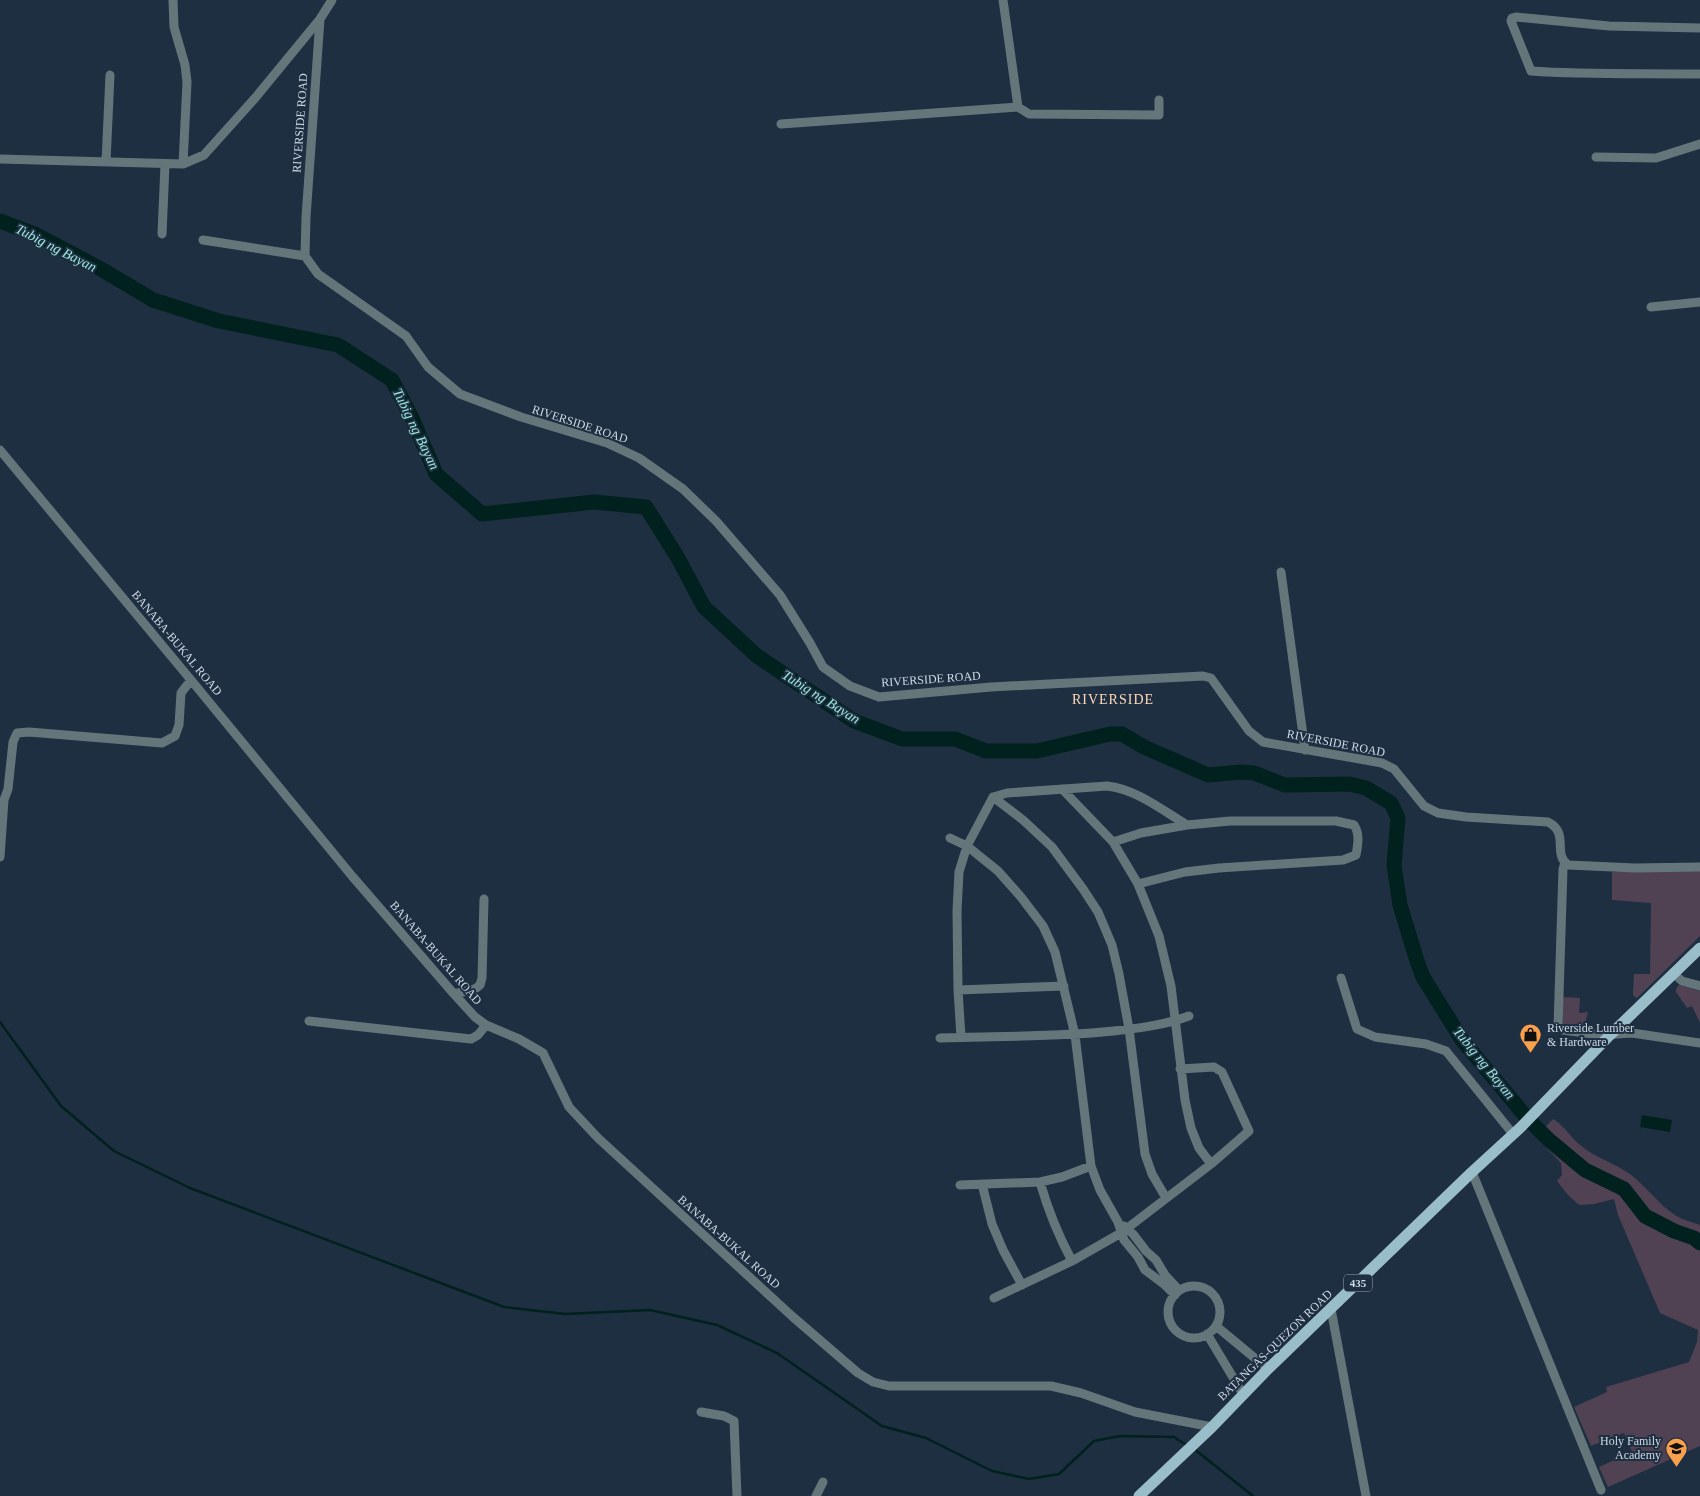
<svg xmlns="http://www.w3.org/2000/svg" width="1700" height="1496" font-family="Georgia,serif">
	<rect width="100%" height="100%" fill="#1e2f42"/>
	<!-- green -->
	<path fill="#504253" d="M1700 870V936L1637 998 1633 995 1634 974H1650L1651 903 1612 900V872Z
		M1679 985 1700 991V1023L1692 1006 1687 1008 1676 992V989Z
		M1563 997 1580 998 1579 1012 1581 1013 1587 1012 1588 1013 1583 1028 1563 1024Z
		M1553 1119C1565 1126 1570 1137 1580 1145 1595 1158 1615 1163 1630 1174 1646 1186 1658 1204 1675 1215 1682 1220 1692 1222 1700 1225V1446L1608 1487 1599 1467 1632 1452 1624 1433 1591 1446 1574 1407 1607 1392 1606 1387 1689 1362 1697 1342 1698 1330 1660 1313 1618 1215 1614 1199 1594 1204 1579 1205 1568 1195 1557 1181 1562 1175 1561 1163 1536 1137Z"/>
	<!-- water -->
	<path fill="#00211d" d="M1642 1115 1672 1120 1670 1132 1640 1127Z"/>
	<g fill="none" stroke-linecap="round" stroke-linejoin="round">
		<!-- stream -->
		<path stroke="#00211d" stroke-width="2.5" d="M0 1022 61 1106 114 1151 190 1188 504 1307 565 1314 650 1310 717 1325 777 1353 882 1426 926 1438 992 1471 1029 1479 1059 1474 1094 1441 1120 1436 1174 1437 1188 1446
			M1193 1448 1253 1496"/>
		<!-- river -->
		<path stroke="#00211d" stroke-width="15" d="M0 221 37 235 101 269 153 300 219 321 338 345 392 380 412 418 436 474 482 514 594 502 646 507 678 558 704 607 757 656 854 721 902 739H955L986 751H1037L1110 734H1122L1144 747 1208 775 1242 772 1254 773 1285 785 1350 784 1366 788 1391 803 1398 818 1394 865 1400 905 1417 961 1423 977 1462 1040 1527 1118 1549 1140 1585 1170 1624 1189 1645 1216 1674 1231 1694 1238 1700 1243"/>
		<!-- minor -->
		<path stroke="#65767b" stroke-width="9" d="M173 0 174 27 185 65 187 82 183 164
			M1003 0 1018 107
			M320 19 306 217 305 256 318 274 406 336 428 367 460 394 521 417 607 443 639 458 683 489 716 521 780 595 810 643 823 667 850 686 879 697 991 687 1203 676 1211 678 1249 731 1263 742 1382 763 1394 769 1424 806 1438 813 1466 817 1548 822C1570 833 1552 854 1568 865L1635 868 1700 867
			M1700 28 1609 26 1516 17 1512 18 1511 21 1531 71C1587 75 1644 73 1700 74
			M781 124 1018 107 1029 114 1159 115V100
			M1596 157 1656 158 1700 144
			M0 159 183 164 204 155 256 97 320 19 332 0
			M106 162 110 75
			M162 234 165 165
			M203 240 305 256
			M1651 307 1700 302
			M0 450 191 680 352 876 454 994 475 1017 486 1025 519 1039 543 1053 569 1107 598 1138 793 1317 858 1373 873 1382 889 1386H1051L1081 1393 1135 1412 1212 1427
			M1281 572 1305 750
			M1062 789 1113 842 1138 884 1159 936 1171 986 1185 1100 1191 1128 1199 1148 1211 1164
			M993 797 1023 820 1052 847 1083 889 1098 912 1112 945 1119 974 1129 1029 1145 1154 1152 1174 1166 1198
			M950 838 967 846 998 871 1021 897 1043 926 1055 952 1075 1035 1091 1166 1100 1190 1118 1222 1124 1240 1138 1257 1145 1270 1165 1285 1175 1295
			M1113 842 1141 833 1187 825 1230 821H1336L1354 825C1360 834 1358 844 1356 855L1343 860 1219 868 1185 872 1138 884
			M0 857 4 800 8 789 13 742 17 733 29 732 162 743 175 736 179 725 181 693 191 680
			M1565 863 1563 869 1558 1027 1563 1030 1600 1035 1632 1033 1700 1043
			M1673 973 1682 981 1700 986
			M1341 978 1357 1029 1375 1037 1426 1044 1446 1051 1513 1134
			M958 990 1064 986
			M454 994 475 989 480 985 482 978 484 899
			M309 1021 471 1039 478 1035 486 1025
			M961 1037 958 990 957 911 959 872 967 846 993 797 1007 793 1107 786C1136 789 1162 810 1187 825
			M940 1038C998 1036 1056 1037 1114 1031 1139 1028 1165 1025 1189 1016
			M1472 1172 1601 1490
			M1040 1182C1048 1210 1058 1235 1072 1261
			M982 1184 992 1224 1003 1250 1022 1285
			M960 1185 1040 1182 1062 1177 1091 1166
			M1124 1226 1133 1234 1146 1251 1156 1260 1165 1275 1177 1288
			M1168 1312a26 26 0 1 1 52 0a26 26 0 1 1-52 0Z
			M994 1298 1072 1261 1121 1233 1211 1164 1249 1131 1222 1072 1214 1067 1180 1069
			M1331 1309 1366 1496
			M1216 1326 1268 1369
			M1207 1334 1243 1394
			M701 1412 724 1416 734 1421 737 1496
			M816 1496 823 1482"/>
		<!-- major -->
		<path stroke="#9abec9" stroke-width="11" d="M1139 1496 1212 1427 1268 1369 1472 1172 1520 1128 1610 1035 1700 948"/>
	</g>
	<!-- icons -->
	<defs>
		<symbol id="shop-pin" viewBox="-11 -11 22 30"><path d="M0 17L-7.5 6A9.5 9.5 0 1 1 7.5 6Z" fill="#f9a04c" stroke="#1e2f42"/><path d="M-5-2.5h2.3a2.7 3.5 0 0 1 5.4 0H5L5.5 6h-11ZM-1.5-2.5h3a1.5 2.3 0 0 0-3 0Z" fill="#111"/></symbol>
		<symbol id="school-pin" viewBox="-11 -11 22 30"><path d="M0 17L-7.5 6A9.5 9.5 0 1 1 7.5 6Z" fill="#f9a04c" stroke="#1e2f42"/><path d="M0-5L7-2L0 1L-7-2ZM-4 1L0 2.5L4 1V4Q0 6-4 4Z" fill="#111"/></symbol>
	</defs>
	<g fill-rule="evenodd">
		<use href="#shop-pin" x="1518" y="1022" width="25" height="34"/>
		<use href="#school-pin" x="1664" y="1436" width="25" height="34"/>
	</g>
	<g text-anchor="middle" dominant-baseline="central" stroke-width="4" stroke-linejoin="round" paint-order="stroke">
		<!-- shield labels -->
		<rect fill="#1e2f42" stroke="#99a6b4" stroke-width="1" x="1344" y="1274.5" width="28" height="17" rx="4"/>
		<g font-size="11" font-weight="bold" fill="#ced9e5">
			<text x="1358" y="1283">435</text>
		</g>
		<!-- street labels -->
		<g font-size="12" fill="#ced9e5" stroke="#1e2f42">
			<text transform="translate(300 123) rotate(-86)">RIVERSIDE ROAD</text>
			<text transform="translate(580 424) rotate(18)">RIVERSIDE ROAD</text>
			<text transform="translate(177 643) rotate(50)">BANABA-BUKAL ROAD</text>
			<text transform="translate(931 679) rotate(-4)">RIVERSIDE ROAD</text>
			<text transform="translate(1336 743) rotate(11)">RIVERSIDE ROAD</text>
			<text transform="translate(436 953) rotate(49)">BANABA-BUKAL ROAD</text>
			<text transform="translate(729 1242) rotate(42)">BANABA-BUKAL ROAD</text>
			<text transform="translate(1275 1345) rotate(-44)">BATANGAS-QUEZON ROAD</text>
		</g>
		<!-- poi labels -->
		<g font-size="12" fill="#ced9e5" stroke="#1e2f42" text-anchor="start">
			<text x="1547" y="1028">Riverside Lumber<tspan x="1547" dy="14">&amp; Hardware</tspan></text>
			<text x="1661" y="1441" text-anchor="end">Holy Family<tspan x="1661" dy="14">Academy</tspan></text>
		</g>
		<!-- water labels -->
		<g font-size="14" font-style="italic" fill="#9be9dd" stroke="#1e2f42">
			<text transform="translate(56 248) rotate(27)">Tubig ng Bayan</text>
			<text transform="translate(416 429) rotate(64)">Tubig ng Bayan</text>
			<text transform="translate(821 697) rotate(32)">Tubig ng Bayan</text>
			<text transform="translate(1484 1063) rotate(51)">Tubig ng Bayan</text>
		</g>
		<!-- neighbourhood labels -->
		<g font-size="14" letter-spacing="1" fill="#fdd7b7" stroke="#1e2f42">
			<text x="1113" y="699">RIVERSIDE</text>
		</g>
	</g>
</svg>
